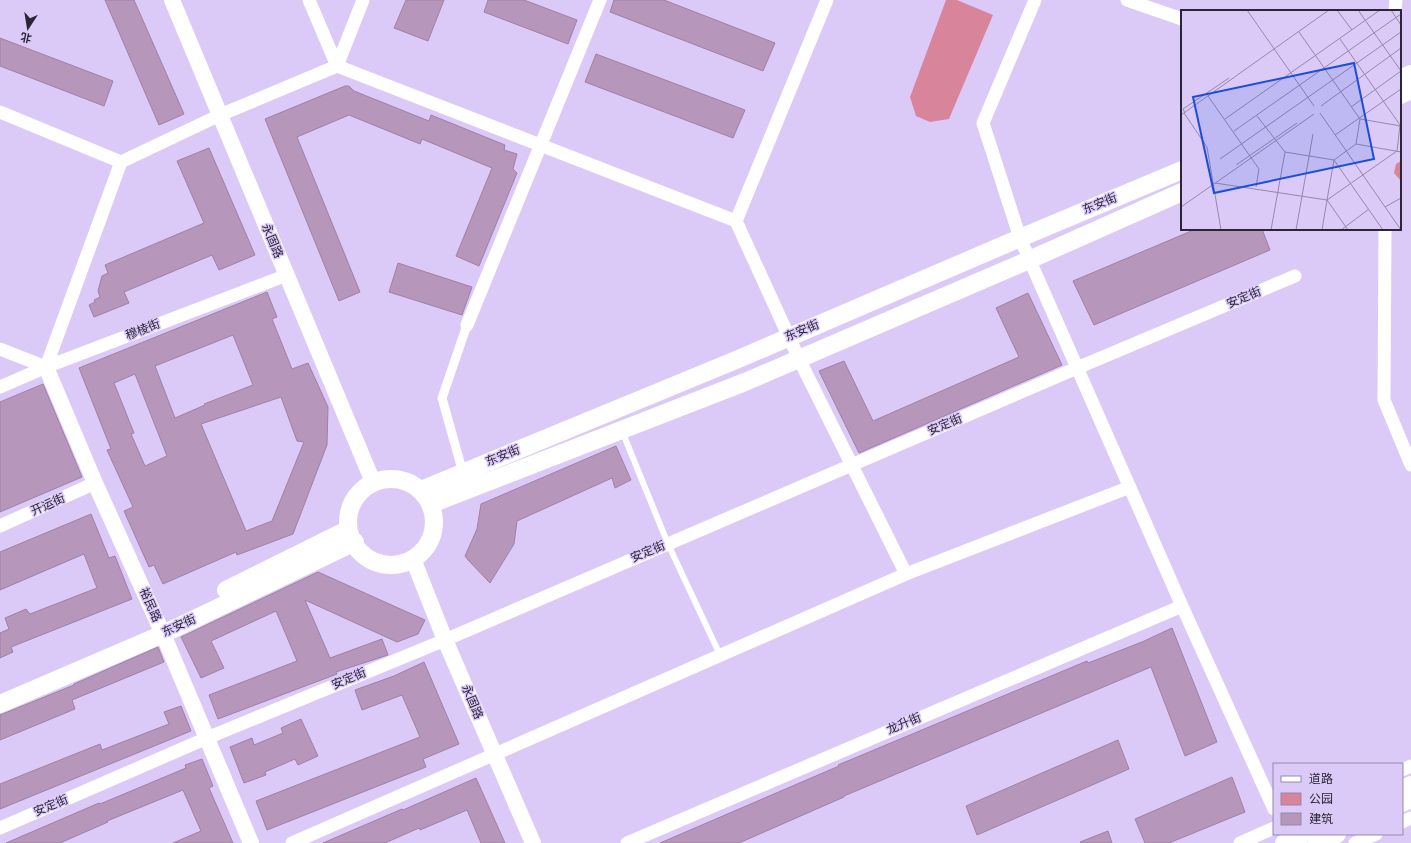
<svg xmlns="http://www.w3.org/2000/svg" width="1411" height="843" font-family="'Source Sans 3','Noto Sans SC',sans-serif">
	<rect width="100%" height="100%" fill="#dbcaf8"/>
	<!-- green -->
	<path fill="#d8859c" d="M946 0H957L993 15 949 119 930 122 916 116 910 97Z"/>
	<!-- building -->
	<path fill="#b796bc" stroke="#a080a4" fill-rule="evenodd" d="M105 0H134L184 114 159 125Z
		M406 0H444L428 41 394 28Z
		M488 0H524L577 20 568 44 484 12Z
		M614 0H664L775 43 763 71 610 12Z
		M0 38 113 81 104 106 0 66Z
		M596 54 745 110 733 138 585 82Z
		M345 86H349L354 91 429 121 431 115 505 145 504 150 517 154 513 169 517 173 479 266 456 256 492 168 422 139 420 144 349 115 297 137 360 292 339 301 265 119Z
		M209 148 255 255 219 270 212 255 124 292 129 303 94 317 89 305 95 302 94 300 100 297 98 291 102 276 108 273 105 265 204 223 177 161Z
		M1196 229H1262L1270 250 1094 325 1073 281Z
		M398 263 472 287 462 315 389 292Z
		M267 292 277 317 272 319 292 369 308 363 328 407 327 445 293 534 237 555 236 552 163 584 154 565 149 567 124 511 133 507 107 450 111 449 79 368ZM233 335 253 385 204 404 205 405 175 418 155 366ZM135 374 167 456 145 466 131 434 134 433 114 383ZM281 397 297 441 304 442 272 521 246 531 201 424Z
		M1028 293 1062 365 859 453 819 371 844 361 873 421 1019 357 996 308Z
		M43 384 82 477 0 512V402Z
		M616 446 631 480 615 488 612 478 517 521 514 544 490 583 468 560 465 556 477 529 481 504Z
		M91 514 109 558 115 556 132 599 11 647 13 652 0 658V633L9 629 5 618 26 609 30 614 97 588 84 554 0 590V552Z
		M318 572 425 620 418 634 397 642 305 600 330 658 382 639 388 655 336 672 337 674 218 719 209 695 297 661 276 611 211 641 224 668 201 678 181 637Z
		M1172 628 1217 742 1185 756 1151 667 844 796V797L739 843H660L839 766 838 765 1087 661 1088 663 1142 642Z
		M158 647 164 662 72 700 75 709 0 740V715L74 685V684Z
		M424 662 459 744 423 759 426 767 267 830 256 801 420 737 402 695 362 710 355 690 394 676Z
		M181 706 191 731 0 809V784L100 744 102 750 169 724 164 712Z
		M301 719 318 756 298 765 295 759 265 772 266 775 244 783 230 747 252 738 254 745 283 733 281 728Z
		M1118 740 1129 769 977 835 966 806Z
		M202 759 213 786 209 788 233 843H173L201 831 183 790 107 821 108 822 60 843H6L99 803 100 804 186 768 185 765Z
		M1232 777 1245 812 1169 843H1145L1135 819Z
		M476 778 505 843H481L467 810 420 830 419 828 385 843H323L402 809 403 810Z
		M1108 831 1112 843H1081L1080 842Z"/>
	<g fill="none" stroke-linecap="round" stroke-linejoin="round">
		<!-- service -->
		<path stroke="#fff" stroke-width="6" d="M622 431 668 544 720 655"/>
		<!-- pedestrian -->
		<path stroke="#fff" stroke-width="9" d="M463 473 442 398 467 325"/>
		<!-- minor -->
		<path stroke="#fff" stroke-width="13" d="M309 0 337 66 736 221 799 359 906 574
			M1035 0 983 123 1020 238 1182 606 1274 809
			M1127 0 1182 19
			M1395 11 1396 0
			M0 112 121 162 46 367 0 349
			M121 162 220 115 337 66 363 0
			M736 221 827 0
			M1385 229 1384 400 1411 465
			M467 325 600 0
			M0 387 46 367 287 275
			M0 526 95 483
			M1402 770 1411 766
			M1402 822 1411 818
			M0 828 207 738 445 640 1077 368 1295 276
			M292 843 906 574 1130 487
			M627 843 1182 606
			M1240 843 1274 828
			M1355 843 1376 834"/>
		<!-- tertiary -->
		<path stroke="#fff" stroke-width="16" d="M172 0 373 482
			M46 367 95 483 163 634 251 843
			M413 559 445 640 533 843"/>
		<!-- secondary -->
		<path stroke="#fff" stroke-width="18" d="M1400 79 1411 74
			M1400 95 1411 90
			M348 522a43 43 0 1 1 86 0a43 43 0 1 1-86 0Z
			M421 490 736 360 1020 238 1182 170
			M431 504 745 382 1029 260 1182 192
			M226 590 347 530
			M0 704 163 634 355 542
			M1402 789 1411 785
			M1402 803 1411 799
			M1284 843 1305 834
			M1317 843 1337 834"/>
	</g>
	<g text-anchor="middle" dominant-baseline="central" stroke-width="3" stroke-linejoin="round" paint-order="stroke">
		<!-- street labels -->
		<g font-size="12" fill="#2b2536" stroke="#dbcaf8">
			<text transform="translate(1100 204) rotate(-22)">东安街</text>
			<text transform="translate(272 241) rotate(67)">永固路</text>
			<text transform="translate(1244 298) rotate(-23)">安定街</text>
			<text transform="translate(143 330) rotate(-21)">穆棱街</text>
			<text transform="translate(802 331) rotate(-23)">东安街</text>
			<text transform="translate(945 425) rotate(-23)">安定街</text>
			<text transform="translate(503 456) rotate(-22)">东安街</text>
			<text transform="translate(48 505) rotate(-24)">开运街</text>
			<text transform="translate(648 552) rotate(-23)">安定街</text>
			<text transform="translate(150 605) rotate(66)">裕民路</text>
			<text transform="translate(179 626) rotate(-25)">东安街</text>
			<text transform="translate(349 679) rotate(-23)">安定街</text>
			<text transform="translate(472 702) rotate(67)">永固路</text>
			<text transform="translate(904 724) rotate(-23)">龙升街</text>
			<text transform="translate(51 806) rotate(-23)">安定街</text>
		</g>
	</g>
	<!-- overview -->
	<g transform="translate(1181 10)">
		<rect width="220" height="220" fill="#dbcaf8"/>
		<path d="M220 151V171L213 163 215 154Z" fill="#d8859c"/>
		<path fill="none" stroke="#9588aa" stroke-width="1" d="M66 0 133 96M156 0 171 20M177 0 220 61M210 0 220 15M118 22 179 109M27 86 78 159 75 177M140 96 220 38M170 97 220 61M3 103 26 137 40 220M4 103 2 99 48 68M139 103 220 220M0 105 148 0M76 106 104 142 153 150 202 220M44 109 199 0M179 109 175 134 220 142M179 109 220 116M53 121 220 4M154 125 220 79M39 149 220 22M55 155 116 113M34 173 146 190M0 197 133 104M204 197 220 188M90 220 104 142M115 220 132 124M141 220 146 190 216 141 219 115 159 29M160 220 188 199M167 220 146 190 153 150 175 134"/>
		<path fill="#1d4ed8" fill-opacity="0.15" stroke="#1d4ed8" stroke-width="2" d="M173 53 193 149 33 183 12 87Z"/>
		<rect width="220" height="220" fill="none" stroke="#2b2536" stroke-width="2"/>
	</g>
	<!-- legend -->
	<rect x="1273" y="763" width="130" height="72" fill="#dbcaf8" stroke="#9588aa"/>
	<rect x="1281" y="776" width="20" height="6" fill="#ffffff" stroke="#9588aa"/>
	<text x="1309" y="783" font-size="12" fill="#2b2536">道路</text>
	<rect x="1281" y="793" width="20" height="12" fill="#d8859c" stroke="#9588aa"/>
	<text x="1309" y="803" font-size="12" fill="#2b2536">公园</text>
	<rect x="1281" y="813" width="20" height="12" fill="#b796bc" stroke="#9588aa"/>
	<text x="1309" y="823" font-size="12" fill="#2b2536">建筑</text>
	<!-- north arrow -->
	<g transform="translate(28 28) rotate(192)" stroke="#dbcaf8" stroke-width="3" paint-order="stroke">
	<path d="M0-3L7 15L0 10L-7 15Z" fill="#2b2536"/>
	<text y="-6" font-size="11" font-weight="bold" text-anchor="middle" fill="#2b2536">北</text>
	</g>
</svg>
